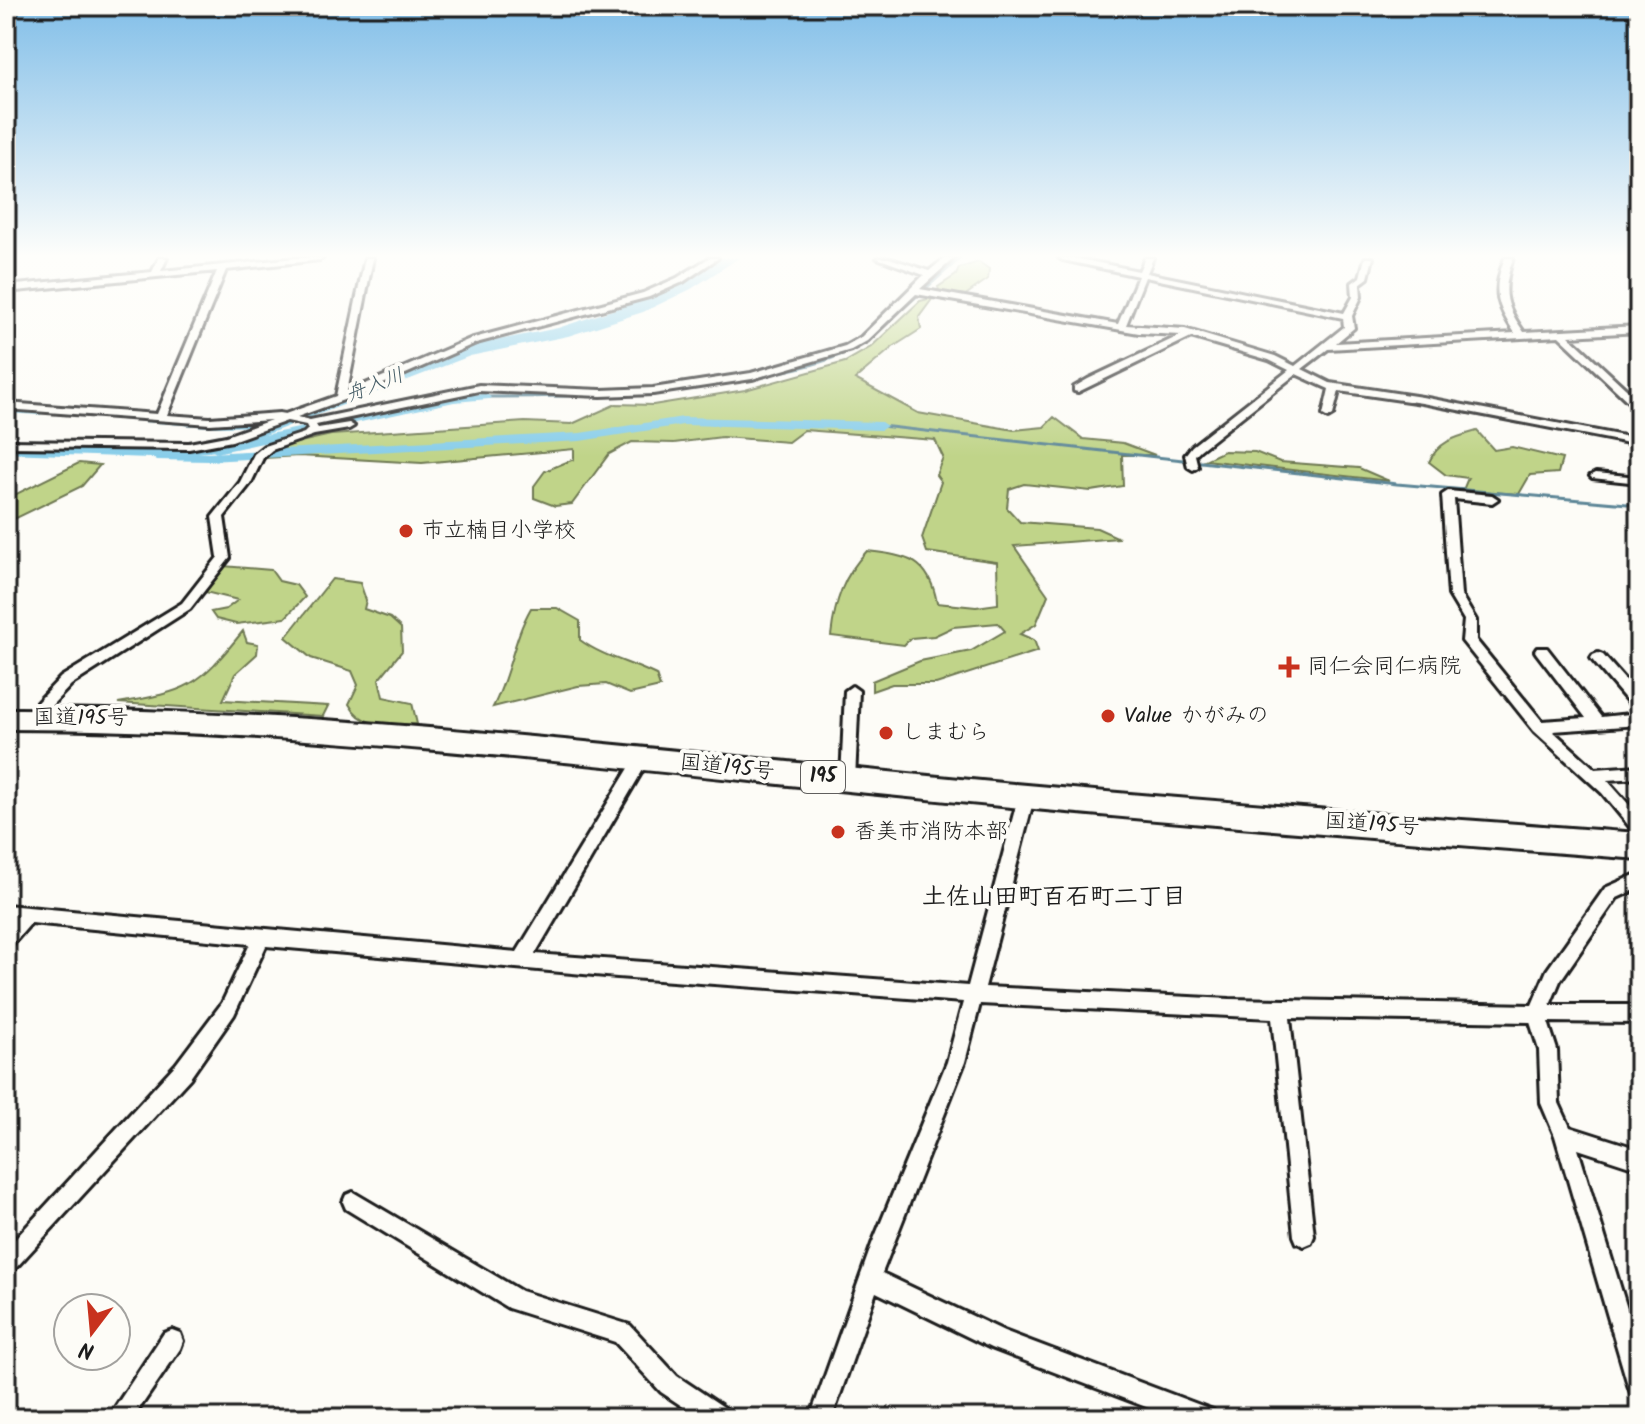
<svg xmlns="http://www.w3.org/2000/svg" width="1645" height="1424" font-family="Kalam,'Klee One',sans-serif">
	<rect width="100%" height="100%" fill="#fdfcf7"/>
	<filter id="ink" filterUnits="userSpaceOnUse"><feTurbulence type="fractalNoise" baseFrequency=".0125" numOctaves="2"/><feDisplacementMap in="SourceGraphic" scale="16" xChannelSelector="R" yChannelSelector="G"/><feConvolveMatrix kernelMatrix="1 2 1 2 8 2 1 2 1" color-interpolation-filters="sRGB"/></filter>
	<g filter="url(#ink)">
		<!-- green -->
		<path fill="#c0d489" stroke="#6e7852" stroke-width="2" d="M979 262 989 269 988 279 964 296 940 294 938 287 956 275 959 268Z
			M933 298 919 317 921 329 893 347 855 379 918 413 1014 430 1044 427 1054 417 1083 439 1123 443 1155 455H1122L1123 486 1091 491 1024 484 1009 489 1007 508 1020 522 1097 528 1119 538 1014 546 1048 595 1036 624 1020 634 1034 640 1038 651 936 684H892L872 691V681L920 661 971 651 1005 631 998 623 953 627 934 636 911 638 904 645 831 636C835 601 843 576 867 551 907 556 929 558 937 603L976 607 998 604 997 562 927 552 922 538 941 482 936 475 943 457 935 440 804 430 788 442 722 437 674 443 632 442 609 454 572 504 555 506 534 498V486L545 471 574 459V449L422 463 299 456 263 458 274 448 331 435 525 422 572 424 616 404 653 405 745 390 845 362 871 347 920 301Z
			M1477 431 1494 450 1512 447 1562 459 1558 473 1530 475 1519 494 1463 490 1468 478 1446 475 1429 462C1439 441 1456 437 1477 431Z
			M1224 451 1255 452 1280 462 1359 468 1389 481 1205 460Z
			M79 463 100 465 82 486 6 523V499Z
			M223 566 271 570 279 581 296 585 305 597 285 618 236 624 216 619 211 612 226 609 238 600 201 591Z
			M332 579 360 583 366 600 364 609 390 618 401 628 402 651 379 679 383 697 412 703 417 724C390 724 363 730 349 704L358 685 352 671 311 658 286 637Z
			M531 608H557L580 621V640C603 657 630 662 656 675L660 687 630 694 606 684 578 686 493 707C510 675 513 639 531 608Z
			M243 631 247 642 258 644 257 654 235 674 223 700 328 706 323 716 118 703C189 691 197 688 243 631Z"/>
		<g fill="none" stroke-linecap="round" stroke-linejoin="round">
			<!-- stream -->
			<path stroke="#5d8697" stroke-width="3" d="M867 340 960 258
				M485 397C578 397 670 394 761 376 795 369 830 363 860 345
				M881 426 1397 484 1639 505"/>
			<!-- canal -->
			<path fill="#88cde9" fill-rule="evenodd" d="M485 394 491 397 489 399 454 402 216 453 210 449 216 445 454 396Z
				M6 407H40L46 411 40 415 6 413Z
				M147 415 208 419 286 418 292 422 286 426 208 427 143 422 141 419Z
				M683 417 881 422 887 426 881 430 683 425 580 441 209 461 156 460 145 452 151 448 159 452 209 453 580 433Z"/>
			<!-- river -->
			<path fill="#88cde9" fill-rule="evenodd" d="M721 258H739L691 289 643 312 568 336 470 356 226 450 151 458 6 453V441L151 446 216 440 459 348 558 328 631 304 679 283Z"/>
			<defs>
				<path id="street" d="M159 258H167L161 271 296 258H323L319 260 226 270 167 415 210 418 279 413 285 414 336 396 365 258H373L347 392 470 339 643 293 677 278 709 258H718L683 282 649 297 476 343 360 394 297 417 310 420 479 385 601 390 653 388 751 373 845 346 861 337 924 275 877 258H889L929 271 945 258H954L920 289 1118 324 1138 276 1063 260 1059 258H1074L1139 271 1145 258H1153L1147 273 1344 313 1353 297 1352 283 1360 277 1365 258H1373L1368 278 1360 284 1361 297 1352 316 1354 328 1336 343 1515 333C1496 305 1492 290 1505 258H1513C1502 291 1504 304 1524 332L1639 326V332L1569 336 1639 401V409L1635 408 1559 336 1328 349 1302 369 1330 383 1422 397 1639 439V445L1422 403 1339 391 1333 415 1328 418 1323 415 1329 389 1296 374 1200 450 1195 455 1198 467 1193 470 1188 467 1185 455 1192 446 1289 370 1269 360 1191 337 1078 392 1074 391V387L1088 379 1181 335 1139 333 916 294 867 341 851 350 752 379 653 394 601 396 479 391 316 425 318 428 349 423 354 426 349 429 314 435 272 450 263 458 251 483 224 517 230 558 190 609 71 685 36 722H26L24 718 26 714 61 677 182 603 218 557 212 517 240 482 254 454 264 446 304 433 308 429 306 425 287 421 232 441 189 449 6 447V441L189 443 226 436 271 420 210 424 6 409V403L157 414 217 271 6 292V286L152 272ZM1145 277 1343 318 1344 327 1295 366 1275 356 1185 329 1126 325Z
					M1596 473 1639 477V483L1592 478 1590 476Z
					M1448 491 1492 495 1498 499 1492 503 1454 499 1461 595 1476 620V640L1542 721 1586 718 1537 654 1535 651 1537 648H1547L1601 717 1639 713V725L1553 731 1595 769 1639 766V778L1607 780 1639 816V834L1634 832 1602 793 1534 731 1462 641 1464 620 1449 595 1442 495Z
					M1598 653 1603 655 1639 696V710L1634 709 1593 661 1591 658 1593 655Z
					M852 686 859 691 855 780 853 784 848 786 843 784 841 780 845 691Z
					M642 753 647 755 649 759 647 763 535 954 968 986 1018 798 1021 794 1026 792 1031 794 1034 798 985 987 1230 999 1532 1005 1547 970 1605 888 1639 873V888L1617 898 1560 981 1550 1005H1639V1023L1548 1022 1557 1050 1559 1103 1570 1127 1639 1149V1169L1578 1149 1639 1348V1396L1631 1393 1628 1385 1555 1136 1541 1103 1539 1050 1530 1022 1290 1018 1314 1236 1311 1243 1304 1246 1297 1243 1294 1236 1272 1018 980 1004 965 1062 882 1273 1004 1331 1213 1410 1216 1418H1175L991 1348 876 1292 832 1418H810L872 1244 947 1062 963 1002 617 977 266 946 234 1015 190 1078 13 1271 6 1274V1249L176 1064 222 1003 250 944 31 923 12 945 6 947V927L11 921H6V905L517 952 637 755Z
					M353 1192 521 1291 630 1325 677 1376 728 1410 731 1418H700L661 1392 615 1342 508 1308 346 1209 343 1202 346 1195Z
					M172 1330 180 1333 183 1341 180 1349 133 1418H108L164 1333Z"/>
				<path id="highway" d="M6 709C295 708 580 742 868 770 1124 796 1382 814 1639 833V859C1382 839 1124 819 868 793 580 764 295 729 6 729Z"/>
			</defs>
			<!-- street casing -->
			<use href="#street" stroke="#1c1c1c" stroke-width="6"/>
			<!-- highway casing -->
			<use href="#highway" stroke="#1c1c1c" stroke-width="6"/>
			<!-- street -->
			<use href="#street" fill="#fdfcf7" fill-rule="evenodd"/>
			<!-- highway -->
			<use href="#highway" fill="#fdfcf7" fill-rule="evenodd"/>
		</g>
	</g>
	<!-- sky -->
	<linearGradient id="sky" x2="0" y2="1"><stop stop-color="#81bee8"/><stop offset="0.56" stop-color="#fefefb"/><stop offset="1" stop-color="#fefefb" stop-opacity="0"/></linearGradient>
	<rect width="1645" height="457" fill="url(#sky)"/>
	<!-- markers -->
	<g fill="#c8321e" stroke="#fdfcf7" stroke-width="3">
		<circle cx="406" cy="531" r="8"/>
		<path d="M1285 655h8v8h8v8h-8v8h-8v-8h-8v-8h8z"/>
		<circle cx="1108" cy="716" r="8"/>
		<circle cx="886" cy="733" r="8"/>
		<circle cx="838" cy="832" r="8"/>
	</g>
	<g text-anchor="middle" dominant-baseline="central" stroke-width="8" stroke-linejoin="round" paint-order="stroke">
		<!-- far-water labels -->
		<g font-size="20" font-style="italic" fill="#425a64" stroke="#fdfcf7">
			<text transform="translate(375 386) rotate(-21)">舟入川</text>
		</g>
		<!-- shield labels -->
		<rect fill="#fdfcf7" stroke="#605f5e" stroke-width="2" x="801" y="761" width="44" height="32" rx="6"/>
		<g font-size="20" font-weight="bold" fill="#1c1c1c">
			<text x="823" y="777">195</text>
		</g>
		<!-- poi labels -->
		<g font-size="22" fill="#1c1c1c" stroke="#fdfcf7" text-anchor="start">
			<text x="422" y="531">市立楠目小学校</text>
			<text x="1307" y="667">同仁会同仁病院</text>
			<text x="1124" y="716">Value かがみの</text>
			<text x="902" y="733">しまむら</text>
			<text x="854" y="832">香美市消防本部</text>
		</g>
		<!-- street labels -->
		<g font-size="22" fill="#1c1c1c" stroke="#fdfcf7">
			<text x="81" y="718">国道195号</text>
			<text transform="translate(727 768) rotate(6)">国道195号</text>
			<text transform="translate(1372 825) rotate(4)">国道195号</text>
		</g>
		<!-- neighbourhood labels -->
		<g font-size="24" font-weight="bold" fill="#1c1c1c" stroke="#fdfcf7">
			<text x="1054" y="897">土佐山田町百石町二丁目</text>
		</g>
	</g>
	<!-- margin -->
	<rect width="1645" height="1424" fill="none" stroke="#fdfcf7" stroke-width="32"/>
	<rect x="16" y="16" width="1613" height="1392" fill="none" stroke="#1c1c1c" stroke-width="3" filter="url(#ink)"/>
	<!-- north arrow -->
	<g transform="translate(92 1332) rotate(196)"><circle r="38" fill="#fdfcf7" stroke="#a3a29f" stroke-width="2"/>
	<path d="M0-6L14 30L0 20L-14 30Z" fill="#c8321e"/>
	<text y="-12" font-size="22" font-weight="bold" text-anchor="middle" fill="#1c1c1c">N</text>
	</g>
</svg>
